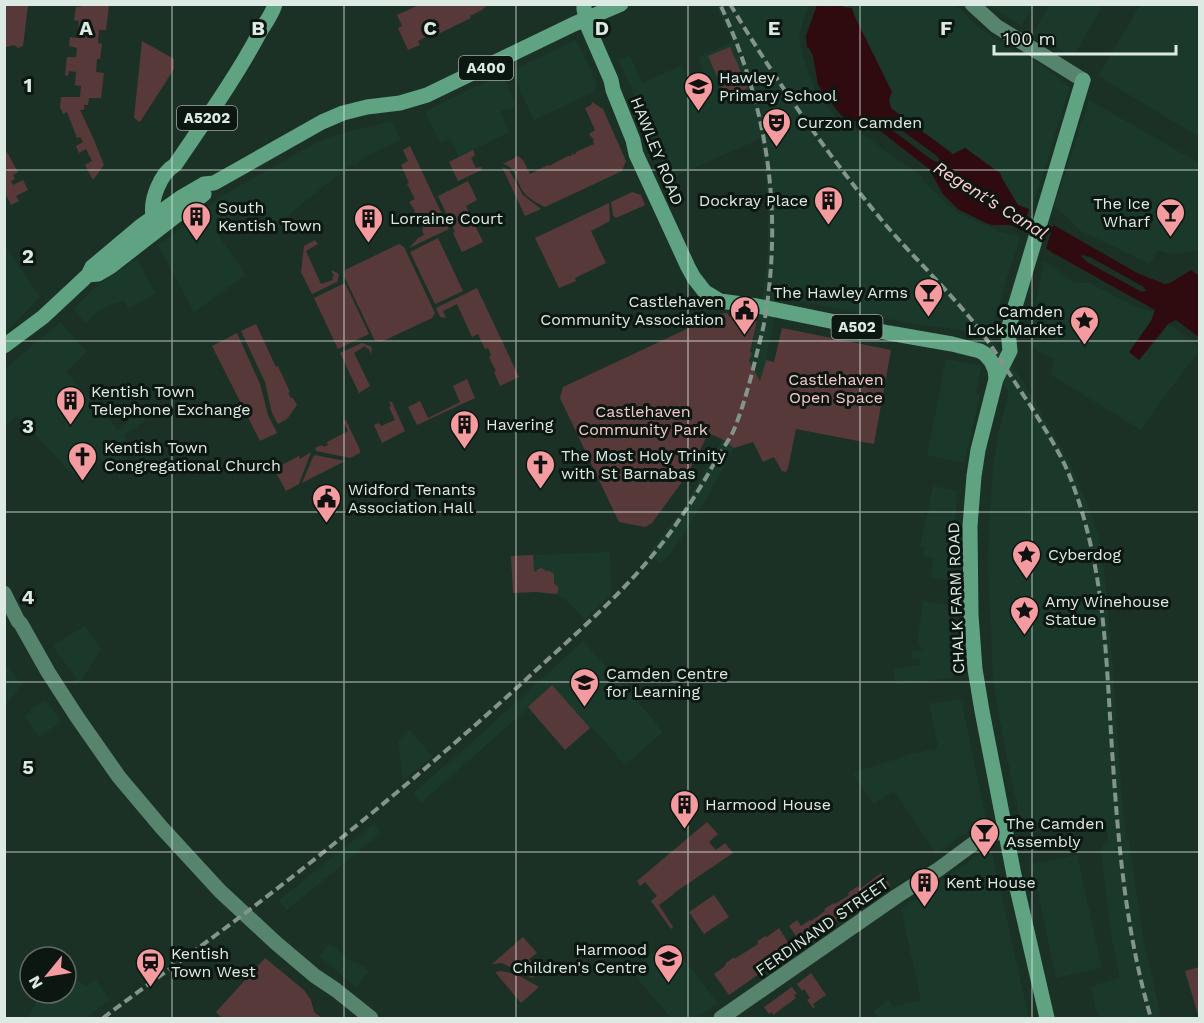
<svg xmlns="http://www.w3.org/2000/svg" width="1204" height="1023" font-family="'Work Sans',sans-serif">
	<rect width="100%" height="100%" fill="#1b3126"/>
	<!-- built -->
	<path fill="#1b392a" d="M1141 4 1199 5V137L1098 76Z
		M716 5H808L799 37 803 56 814 88 833 114 840 121 867 137 923 178 922 180 958 213 1001 232 1020 236 992 328 987 333 1023 381 1070 463 1089 508 1100 541 1106 587 1114 683 1122 796 1126 840 1129 841 1143 937 1161 1018H1135L1134 1016 1120 1018H1098L1091 986 1120 978 1111 934 1101 852 1102 846 1108 842 1106 821 1098 822 1097 816 1021 825 999 717 993 679 988 566 989 522 993 467 998 435 1009 392 973 341 963 330 914 324 779 297 766 360 760 382 747 421 734 448 707 498 684 534 668 556 661 564 648 554 684 507 712 459 722 439 748 368 763 294 768 250V210L764 162 760 139 678 175V177L670 181 623 69H622L619 60 630 55 642 83 681 66 688 82 705 75 698 57 733 42Z
		M843 5H956L976 25 992 37 1042 65 1070 87 1031 211 1018 205 1003 180 1000 173 965 148 953 154 892 109 889 105 890 97 852 9 843 7Z
		M988 5H1034L1021 26Z
		M1049 5H1103L1073 57 1033 34Z
		M575 40 576 43H578L586 59 597 86 595 88 596 91 534 120 511 71Z
		M502 75 515 102 513 108 509 111 507 108 500 112 509 132 459 157 450 139 440 143 425 112 475 87Z
		M1089 100 1199 163V250L1172 254 1158 250 1150 264 1079 230 1064 214 1054 207Z
		M392 121 401 140 364 157 354 166 352 164 292 212 272 232 258 207 246 211 215 230 246 275 194 312 158 245 194 219 220 197 301 151 327 138 354 130Z
		M4 244 40 297 9 329 5 331Z
		M137 259 156 294 128 309 124 301 109 305 98 312 85 323 74 309 76 307 91 291 105 280Z
		M1044 261 1057 270 1067 279 1077 283H1090L1136 307 1157 312 1139 359 1153 345 1169 324 1199 347V351L1155 409 1141 430 1051 375 1054 359 1037 351 1031 344 1029 335Z
		M60 322 87 352 66 372 118 430 139 412 146 419 135 428 123 435 125 437V443L120 477 96 455 73 475 17 415 5 427V369Z
		M946 359 982 366 975 394 980 395 964 463 927 455Z
		M933 486 957 491 951 581 931 578 933 558 923 556 925 547 920 546Z
		M610 552 611 594 585 620 570 604 557 594 535 592 513 593 511 556Z
		M923 601 948 605 955 674 952 678 896 685 893 669 920 665 919 658 912 659 911 652 923 649V648H920L918 638Z
		M85 626 101 649 80 682 75 685 73 682 77 679 55 649V644Z
		M583 641 653 719 663 732 625 765 592 727 565 750 528 708 421 803 413 793 481 734Z
		M4 663 22 684 5 707H4Z
		M958 699 962 703 986 819 936 854 894 791 874 804 852 773 908 755 938 748 929 704Z
		M44 700 48 703 61 722 39 737 25 717 32 708Z
		M410 730 432 756 403 781 398 742V740Z
		M374 824 381 833 287 910 278 901Z
		M989 847 991 848 1029 1018H876L874 1011 889 999 893 1007 921 1000 901 909Z
		M1077 855 1102 968 1056 978 1032 864Z
		M329 943 353 962 360 964 369 971 356 987 319 956Z
		M671 943 718 1003 697 1018H671L631 971 652 953Z
		M66 971 86 986 95 979 110 1000 86 1018H27L42 993H66Z"/>
	<!-- green -->
	<path fill="#58393a" d="M4 5H28L23 46 18 48 14 45 6 47 5 44Z
		M81 5H109L106 30H99L98 43 102 44 100 59H97L96 72 104 73 101 98H89L88 105H84V110H80L94 140 104 165 93 180 85 165 92 161 86 149 79 153 76 146 83 142 80 137 77 138 67 112 63 114 60 107 61 97H80L81 86 75 85 76 72 69 71 68 76 65 75 67 57H76L77 48 69 46 70 37 77 38 79 21 74 20 76 7H81Z
		M419 5V4L487 5 482 10 470 16 471 18 436 35 434 33 418 41 420 45 408 50 398 28 402 26 397 15Z
		M142 41 174 59V69L140 122 134 118Z
		M730 47 748 88 726 97 708 56Z
		M592 102 603 109 626 161 622 171 545 207C537 203 527 198 522 190 516 180 516 167 503 164L518 156 523 160 530 174 548 165 549 166 568 156H571L573 153 574 155 576 153V152L594 144 593 141 594 140 589 134 595 130 585 108 591 105Z
		M410 146 449 229 409 248 418 238 424 235 422 230 423 229 422 225H420L414 213 415 211 409 202 415 199 407 184 409 183 401 165 408 161 403 150Z
		M5 149 18 172 13 175 15 179 11 181 13 185 23 180 28 190 16 196 19 201 11 205 5 193Z
		M473 150 475 155 471 158 476 168 481 167 482 170 458 181 449 162Z
		M502 167 509 170 523 195 541 209 525 216Z
		M468 181 477 200 466 206 483 242 462 252 453 233 455 232 438 196Z
		M632 192 641 195 645 205 616 218 613 215 611 202Z
		M609 203 610 221 591 231 606 263 575 278 576 281 559 288 535 238Z
		M438 238 463 291 435 304 410 252Z
		M315 240 318 244 306 251 321 284 333 280 332 277 334 276 331 270 338 273 339 275 337 282 312 294 301 272 304 246Z
		M399 244 404 247 435 313 432 318 381 342 375 341 344 276 345 270Z
		M345 283 369 334 338 349 314 298Z
		M477 288 519 377 500 386 494 372 496 371 489 357 491 355 488 348 485 349 478 334 472 337 457 304 443 311 446 318 440 317 436 308Z
		M727 313 729 316 757 321 750 352 752 353 749 361 760 381 766 360 774 362 782 328 891 350 874 444 796 429 788 468 786 472 782 471 774 457 763 462 753 442 734 448 722 439 708 433 697 457 684 479 652 523 645 527 619 522 560 398 563 387 691 327 690 324 718 314Z
		M256 324 276 367 278 366 290 392 288 393 291 398H293L297 405 287 419 278 424 272 413 265 382 241 331Z
		M237 333 260 384 268 415 277 433 260 441 212 346Z
		M362 343 370 346 372 348 371 354 368 348 367 349 365 346 354 353 370 386 359 393 340 353Z
		M467 379 475 398 417 425 408 407 420 401 428 418 460 402 453 386Z
		M389 402H392L405 431 382 443 374 425 379 423 381 426 395 420 389 407 391 406Z
		M346 420 360 450V453L350 458 316 451 315 448 322 445 324 447 328 445 327 442 348 431 343 422Z
		M311 452 299 484 286 491 274 469 299 456 300 459Z
		M315 455 345 461 302 483 313 457Z
		M533 555 534 571 536 572 538 569 542 568 546 571H550L554 574V583L559 588 557 594 535 592 513 593 511 556Z
		M552 685 590 728 565 750 528 707Z
		M707 822 718 834 709 842 716 850 725 843 733 853 674 893V894L659 905 673 927 671 929 651 901 657 896 645 882 640 886 637 881Z
		M881 873 890 885 802 944 789 926 797 920 801 926 810 920 811 921 825 911 824 909 834 903 835 904 849 895 848 893 858 886 860 889Z
		M714 895 729 917 704 934 689 912Z
		M779 928 793 950 729 995 714 974 725 966 726 963 733 958H736L758 944V941L765 936 767 937Z
		M523 937 537 953 529 959 540 971 532 978 502 963 492 964Z
		M265 958 304 990 311 1000 314 1012 322 1018H222L216 1012Z
		M1199 967 1200 1018H1199L1185 971Z
		M501 971 516 974 539 987 521 1003 495 972Z
		M811 973 826 995 813 1004 815 1007 813 1008 807 1000 810 998 804 989 802 991 797 984Z
		M792 987 797 994 794 995 796 998 773 1015 772 1012 769 1014 764 1007Z"/>
	<!-- water -->
	<path fill="#2f0a0f" fill-rule="evenodd" d="M817 5H828L830 7 832 5H843V7L852 8 854 15 892 92C889 98 888 103 892 109L953 154 965 148 1000 173 1003 180 1018 205 1029 209 1057 227 1139 274 1165 284 1170 283 1191 270 1199 276V337L1176 320 1168 324 1139 360 1129 352 1151 321 1155 310 1053 253 1017 228 1010 225H992L986 223 958 209 943 194 929 169 879 130 842 116 823 93 818 84 813 56 809 48 807 47 806 36ZM885 118 937 156 942 163V164L932 160 884 124 882 121ZM1082 255 1090 257 1142 286 1146 290 1145 291 1143 292 1140 291 1087 262 1081 256Z"/>
	<!-- pier -->
	<path fill="#1b3126" d="M1029 209 1054 223 1045 252 1021 234Z"/>
	<g fill="none" stroke-linecap="round" stroke-linejoin="round">
		<!-- secondary -->
		<path stroke="#57846d" stroke-width="15" d="M972 4 996 26 1083 80
			M4 593 18 621 21 624 48 672 77 717 119 777 162 828 220 891 276 943 315 976 336 990 371 1018
			M721 1018 897 896 939 869 981 838 1006 830"/>
		<!-- primary -->
		<path stroke="#60a382" stroke-width="15" d="M584 4V9L588 27 611 80 613 90 633 140 636 154 688 267 694 278 705 292 720 301 757 306 889 333 952 344 980 351 985 354 991 361 995 370 996 379
			M159 229C157 225 153 220 153 216 150 199 161 173 175 165 204 122 235 79 260 32 265 23 272 15 275 4
			M88 275 98 274 110 267 204 194
			M4 346 43 317 88 275 92 267 142 225 180 198 204 184 214 183 322 122 343 113 367 107 400 103 427 95 574 24 621 4
			M1047 1018 1014 875 982 711 975 669 971 615 970 526 974 476 978 450 996 379 1010 351 1008 330 1083 80"/>
		<!-- rail -->
		<path stroke="#83948b" stroke-width="4" stroke-dasharray="9 4.5" stroke-linecap="butt" d="M730 4C776 81 827 154 884 223 915 259 950 292 979 329 997 353 1013 380 1030 405 1046 431 1063 456 1073 485 1105 571 1106 658 1112 749 1118 840 1125 930 1151 1018
			M103 1018C155 979 209 941 261 901 355 829 446 753 533 673 571 638 612 603 646 563 673 532 696 496 716 460 721 451 728 442 733 432 743 408 750 382 756 357 759 344 763 331 765 318 783 208 767 105 720 4"/>
	</g>
	<!-- grid -->
	<path fill="none" stroke="#ddeae3" stroke-width="1.5" stroke-opacity="0.55" d="M172 4V1018M344 4V1018M516 4V1018M688 4V1018M860 4V1018M1032 4V1018M4 170H1200M4 341H1200M4 512H1200M4 682H1200M4 852H1200"/>
	<!-- icons -->
	<defs>
		<symbol id="school-pin" viewBox="-11 -11 22 30"><path d="M0 17L-7.5 6A9.5 9.5 0 1 1 7.5 6Z" fill="#f49b9f" stroke="#0d1712"/><path d="M0-5L7-2L0 1L-7-2ZM-4 1L0 2.5L4 1V4Q0 6-4 4Z" fill="#111"/></symbol>
		<symbol id="theatre-pin" viewBox="-11 -11 22 30"><path d="M0 17L-7.5 6A9.5 9.5 0 1 1 7.5 6Z" fill="#f49b9f" stroke="#0d1712"/><path d="M-5-5.5Q0-4 5-5.5V0Q5 5 0 6Q-5 5-5 0ZM-3.3-2.5H-1v1.5H-3.3ZM1-2.5H3.3v1.5H1ZM-2.8 1Q0 5.5 2.8 1Z" fill="#111"/></symbol>
		<symbol id="building-pin" viewBox="-11 -11 22 30"><path d="M0 17L-7.5 6A9.5 9.5 0 1 1 7.5 6Z" fill="#f49b9f" stroke="#0d1712"/><path d="M-4-6H4V6H1V3H-1V6H-4ZM-2.5-4.3h1.7v1.8h-1.7ZM.8-4.3h1.7v1.8H.8ZM-2.5-1h1.7V.8h-1.7ZM.8-1h1.7V.8H.8Z" fill="#111"/></symbol>
		<symbol id="bar-pin" viewBox="-11 -11 22 30"><path d="M0 17L-7.5 6A9.5 9.5 0 1 1 7.5 6Z" fill="#f49b9f" stroke="#0d1712"/><path d="M-6-5H6L.8 .8V4.5H3.5V6h-7V4.5H-.8V.8Z" fill="#111"/></symbol>
		<symbol id="civic-pin" viewBox="-11 -11 22 30"><path d="M0 17L-7.5 6A9.5 9.5 0 1 1 7.5 6Z" fill="#f49b9f" stroke="#0d1712"/><path d="M-.6-6.5H3V-4.5H.6V-3L4-1V1h2V6H-6V1h2V-1L-.6-3ZM-1.2 2.5V6h2.4V2.5Z" fill="#111"/></symbol>
		<symbol id="sight-pin" viewBox="-11 -11 22 30"><path d="M0 17L-7.5 6A9.5 9.5 0 1 1 7.5 6Z" fill="#f49b9f" stroke="#0d1712"/><path d="M0-6L1.8-2.2L6-1.7L2.9 1.2L3.7 5.4L0 3.3L-3.7 5.4L-2.9 1.2L-6-1.7L-1.8-2.2Z" fill="#111"/></symbol>
		<symbol id="church-pin" viewBox="-11 -11 22 30"><path d="M0 17L-7.5 6A9.5 9.5 0 1 1 7.5 6Z" fill="#f49b9f" stroke="#0d1712"/><path d="M-1.2-6h2.4v3.5h3.3v2.4h-3.3V6h-2.4V-.1h-3.3v-2.4h3.3Z" fill="#111"/></symbol>
		<symbol id="station-pin" viewBox="-11 -11 22 30"><path d="M0 17L-7.5 6A9.5 9.5 0 1 1 7.5 6Z" fill="#f49b9f" stroke="#0d1712"/><path d="M-3-6H3Q5-6 5-4V2Q5 4 3 4L4.5 6H3L1.5 4h-3L-3 6H-4.5L-3 4Q-5 4-5 2V-4Q-5-6-3-6ZM-3.5-4v3h7v-3ZM-3.5 1v1.5H-2V1ZM2 1v1.5H3.5V1Z" fill="#111"/></symbol>
	</defs>
	<g fill-rule="evenodd">
		<use href="#school-pin" x="682" y="70" width="33" height="45"/>
		<use href="#theatre-pin" x="760" y="106" width="33" height="45"/>
		<use href="#building-pin" x="812" y="184" width="33" height="45"/>
		<use href="#bar-pin" x="1154" y="196" width="33" height="45"/>
		<use href="#building-pin" x="180" y="200" width="33" height="45"/>
		<use href="#building-pin" x="352" y="202" width="33" height="45"/>
		<use href="#bar-pin" x="912" y="276" width="33" height="45"/>
		<use href="#civic-pin" x="728" y="294" width="33" height="45"/>
		<use href="#sight-pin" x="1068" y="304" width="33" height="45"/>
		<use href="#building-pin" x="54" y="384" width="33" height="45"/>
		<use href="#building-pin" x="448" y="408" width="33" height="45"/>
		<use href="#church-pin" x="66" y="440" width="33" height="45"/>
		<use href="#church-pin" x="524" y="448" width="33" height="45"/>
		<use href="#civic-pin" x="310" y="482" width="33" height="45"/>
		<use href="#sight-pin" x="1010" y="538" width="33" height="45"/>
		<use href="#sight-pin" x="1008" y="594" width="33" height="45"/>
		<use href="#school-pin" x="568" y="666" width="33" height="45"/>
		<use href="#building-pin" x="668" y="788" width="33" height="45"/>
		<use href="#bar-pin" x="968" y="816" width="33" height="45"/>
		<use href="#building-pin" x="908" y="866" width="33" height="45"/>
		<use href="#school-pin" x="652" y="942" width="33" height="45"/>
		<use href="#station-pin" x="134" y="946" width="33" height="45"/>
	</g>
	<g text-anchor="middle" dominant-baseline="central" stroke-width="6" stroke-linejoin="round" paint-order="stroke">
		<!-- shield labels -->
		<g fill="#0d1712" stroke="#9faba4" stroke-width="1.5">
			<rect x="459" y="56" width="54" height="24" rx="4.5"/>
			<rect x="177" y="106" width="60" height="24" rx="4.5"/>
			<rect x="831.5" y="315" width="51" height="24" rx="4.5"/>
		</g>
		<g font-size="15" font-weight="bold" fill="#ddeae3">
			<text x="486" y="68">A400</text>
			<text x="207" y="118">A5202</text>
			<text x="857" y="327">A502</text>
		</g>
		<!-- poi labels -->
		<g font-size="16" fill="#ddeae3" stroke="#0d1712" text-anchor="start">
			<text x="719" y="77">Hawley<tspan x="719" dy="18">Primary School</tspan></text>
			<text x="797" y="122">Curzon Camden</text>
			<text x="808" y="200" text-anchor="end">Dockray Place</text>
			<text x="1150" y="203" text-anchor="end">The Ice<tspan x="1150" dy="18">Wharf</tspan></text>
			<text x="218" y="207">South<tspan x="218" dy="18">Kentish Town</tspan></text>
			<text x="390" y="218">Lorraine Court</text>
			<text x="908" y="292" text-anchor="end">The Hawley Arms</text>
			<text x="724" y="301" text-anchor="end">Castlehaven<tspan x="724" dy="18">Community Association</tspan></text>
			<text x="1063" y="311" text-anchor="end">Camden<tspan x="1063" dy="18">Lock Market</tspan></text>
			<text x="91" y="391">Kentish Town<tspan x="91" dy="18">Telephone Exchange</tspan></text>
			<text x="486" y="424">Havering</text>
			<text x="104" y="447">Kentish Town<tspan x="104" dy="18">Congregational Church</tspan></text>
			<text x="561" y="455">The Most Holy Trinity<tspan x="561" dy="18">with St Barnabas</tspan></text>
			<text x="348" y="489">Widford Tenants<tspan x="348" dy="18">Association Hall</tspan></text>
			<text x="1048" y="554">Cyberdog</text>
			<text x="1045" y="601">Amy Winehouse<tspan x="1045" dy="18">Statue</tspan></text>
			<text x="606" y="673">Camden Centre<tspan x="606" dy="18">for Learning</tspan></text>
			<text x="705" y="804">Harmood House</text>
			<text x="1006" y="823">The Camden<tspan x="1006" dy="18">Assembly</tspan></text>
			<text x="946" y="882">Kent House</text>
			<text x="647" y="949" text-anchor="end">Harmood<tspan x="647" dy="18">Children's Centre</tspan></text>
			<text x="171" y="953">Kentish<tspan x="171" dy="18">Town West</tspan></text>
		</g>
		<!-- street labels -->
		<g font-size="16" fill="#ddeae3" stroke="#0d1712">
			<text transform="translate(657 151) rotate(68)">HAWLEY ROAD</text>
			<text transform="translate(956 598) rotate(-92)">CHALK FARM ROAD</text>
			<text transform="translate(822 927) rotate(-35)">FERDINAND STREET</text>
		</g>
		<!-- park labels -->
		<g font-size="16" fill="#f7c8c9" stroke="#0d1712">
			<text x="836" y="379">Castlehaven<tspan x="836" dy="18">Open Space</tspan></text>
			<text x="643" y="411">Castlehaven<tspan x="643" dy="18">Community Park</tspan></text>
		</g>
		<!-- water labels -->
		<g font-size="18" font-style="italic" fill="#fcccce" stroke="#0d1712">
			<text transform="translate(991 200) rotate(32)">Regent's Canal</text>
		</g>
	</g>
	<g font-size="20" text-anchor="middle" font-weight="bold" fill="#ddeae3" stroke="#0d1712" stroke-width="6" stroke-linejoin="round" paint-order="stroke">
		<text x="86" y="35">A</text>
		<text x="258" y="35">B</text>
		<text x="430" y="35">C</text>
		<text x="602" y="35">D</text>
		<text x="774" y="35">E</text>
		<text x="946" y="35">F</text>
		<text x="28" y="92">1</text>
		<text x="28" y="263">2</text>
		<text x="28" y="433">3</text>
		<text x="28" y="604">4</text>
		<text x="28" y="774">5</text>
	</g>
	<!-- border -->
	<rect width="1204" height="1023" fill="none" stroke="#ddeae3" stroke-width="12"/>
	<!-- north arrow -->
	<g transform="translate(48 975) rotate(240)"><circle r="28" fill="#0d1712" stroke="#606b66" stroke-width="1.5"/>
	<path d="M0-4.5L10 22L0 15L-10 22Z" fill="#f49b9f"/>
	<text y="-9" font-size="16" font-weight="bold" text-anchor="middle" fill="#ddeae3">N</text>
	</g>
	<!-- scale -->
	<path d="M994 45v9h182v-9" fill="none" stroke="#ddeae3" stroke-width="3"/>
	<text x="1003" y="45" font-size="18" fill="#ddeae3" stroke="#0d1712" stroke-width="4.5" paint-order="stroke">100 m</text>
</svg>
